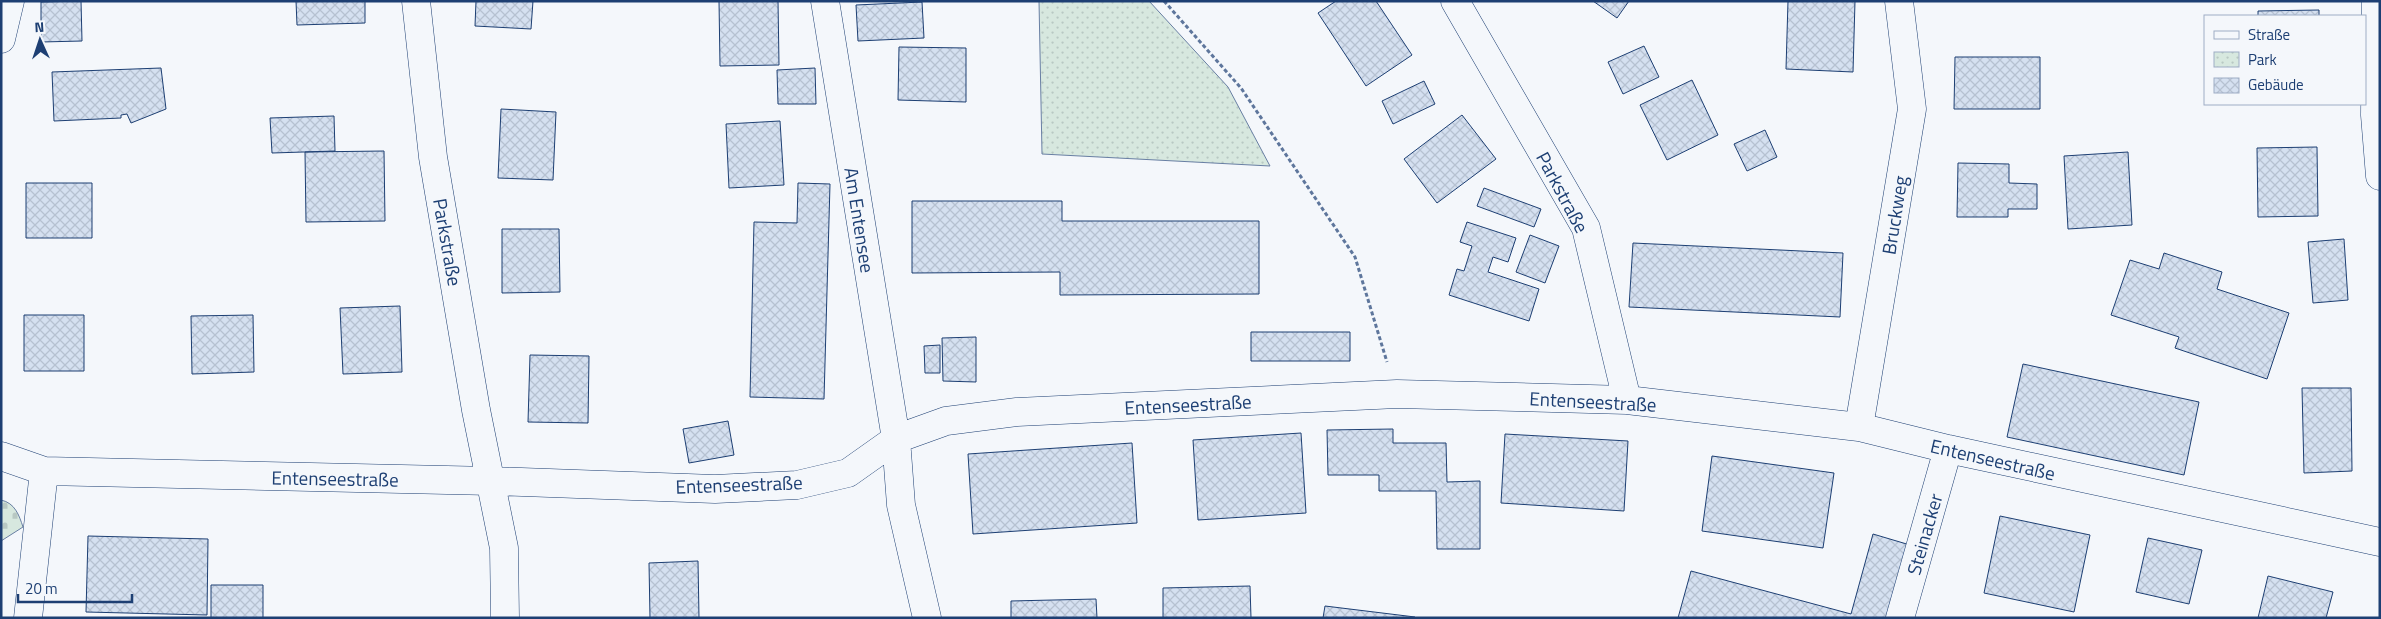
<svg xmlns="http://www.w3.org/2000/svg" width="2381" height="619" font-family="'Titillium Web',sans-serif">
	<defs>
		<pattern id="cemetery-stones" width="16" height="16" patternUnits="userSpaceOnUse" patternTransform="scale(1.25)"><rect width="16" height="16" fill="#d7e8df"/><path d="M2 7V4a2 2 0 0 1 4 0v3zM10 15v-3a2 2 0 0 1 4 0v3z" fill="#b8c8c3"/></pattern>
		<pattern id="park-dots" width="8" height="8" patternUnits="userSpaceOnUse" patternTransform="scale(1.25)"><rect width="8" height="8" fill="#d7e8df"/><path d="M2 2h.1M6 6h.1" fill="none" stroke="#b8c8c3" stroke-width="1.8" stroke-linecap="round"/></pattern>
		<pattern id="building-cross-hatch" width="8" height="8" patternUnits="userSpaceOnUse" patternTransform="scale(1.25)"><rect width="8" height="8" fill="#d5e0f0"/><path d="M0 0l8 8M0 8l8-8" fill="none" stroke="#b6c1d1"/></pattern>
	</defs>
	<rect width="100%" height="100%" fill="#f4f7fb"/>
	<!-- cemetery -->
	<path fill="url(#cemetery-stones)" stroke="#687fa3" d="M1 500C15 503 19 515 23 527L1 541Z"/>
	<!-- park -->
	<path fill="url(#park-dots)" stroke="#687fa3" d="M1039 1H1149L1228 87 1270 166 1042 154Z"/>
	<!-- building -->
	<path fill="url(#building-cross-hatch)" stroke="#1d3f73" d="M81 1 82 41 41 42V2Z
		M296 1H365V23L297 25Z
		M476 1H533L531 29 475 26Z
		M719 1H778L779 65 720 66Z
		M1336 1H1376L1412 55 1366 86 1318 13Z
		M1593 1H1629L1617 18Z
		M1788 1H1855L1853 72 1786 69Z
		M922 2 924 38 858 41 856 5Z
		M2319 10V16H2258V11Z
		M1644 46 1659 77 1623 94 1608 62Z
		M899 47 966 48V102L898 100Z
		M1955 57H2040V109H1954Z
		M161 68 166 109 131 123 127 114 121 115V118L54 121 52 72Z
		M815 68 816 104H778L777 70Z
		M1692 80 1718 135 1667 160 1640 105Z
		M1424 81 1435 104 1393 124 1382 101Z
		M501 109 556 112 553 180 498 178Z
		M1462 115 1496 159 1437 203 1404 159Z
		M334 116 335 151 272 153 270 118Z
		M780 121 784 185 729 188 726 124Z
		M1765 130 1777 157 1747 171 1734 144Z
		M2317 147 2318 216 2258 217 2257 148Z
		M384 151 385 221 306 222 305 152Z
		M2128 152 2132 225 2068 229 2064 156Z
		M1958 163 2009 164V183L2037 184V209H2008V217H1957Z
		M26 183H92V238H26Z
		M798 183 830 184 824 399 750 397 754 222 797 223Z
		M1484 188 1541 209 1534 227 1477 206Z
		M912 201H1062V221H1259V294L1060 295V272L912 273Z
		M1467 222 1516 238 1508 262 1493 257 1488 272 1539 289 1529 321 1449 295 1457 269 1464 271 1472 246 1460 242Z
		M502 229H559L560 292 502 293Z
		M1530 235 1559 246 1545 283 1516 272Z
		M2344 239 2348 300 2313 303 2308 242Z
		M1633 243 1843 253 1840 317 1629 307Z
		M2164 253 2222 272 2217 289 2289 313 2267 379 2175 348 2179 337 2111 315 2130 260 2159 269Z
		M400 306 402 372 343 374 340 308Z
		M24 315H84V371H24Z
		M253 315 254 372 192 374 191 316Z
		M1251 332H1350V361H1251Z
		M976 337V382L943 381 942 338Z
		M940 345V373H925L924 346Z
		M530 355 589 356 588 423 528 422Z
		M2023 364 2199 402 2184 475 2007 437Z
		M2302 388H2351L2352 471 2304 473Z
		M728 421 734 455 689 463 683 429Z
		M1393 429V443H1446L1447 482 1480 481V549H1437L1436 491H1379V475H1328L1327 430Z
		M1301 433 1306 513 1198 520 1193 440Z
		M1505 434 1628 441 1624 511 1501 503Z
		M1132 443 1137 523 973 534 968 454Z
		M1712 456 1834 473 1823 548 1702 531Z
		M2000 516 2090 535 2074 612 1984 593Z
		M1873 534 1910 545 1889 618H1678L1691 571 1851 614Z
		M88 536 208 539 207 615 86 612Z
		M2148 538 2202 550 2189 604 2136 592Z
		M698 561 699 618H650L649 563Z
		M2268 576 2333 592 2326 618H2258Z
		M211 585H263V618H211Z
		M1250 586 1251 618H1163V588Z
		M1096 599 1097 618H1011V601Z
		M1325 606 1415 617V618H1323Z"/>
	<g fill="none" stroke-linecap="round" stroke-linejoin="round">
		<defs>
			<path id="minor" d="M416 1 433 157 476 410 504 548 505 618
				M825 1 896 439 901 505 927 618
				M1455 1 1586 228 1627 400
				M2376 1 2375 115 2380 176
				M1 39 10 1
				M1859 427 1912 109 1899 1
				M1 456 44 471 492 481 715 489 797 485 848 473 896 439 946 421 1017 412 1397 394 1627 400 1859 427 1948 449 2380 542
				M28 618 44 471
				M1900 618 1948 449"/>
		</defs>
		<!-- minor casing -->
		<use href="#minor" stroke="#1d3f73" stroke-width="29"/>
		<!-- path -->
		<path stroke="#5e769c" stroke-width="3" stroke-dasharray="4 2.5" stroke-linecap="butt" d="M1164 1 1241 88 1355 257 1387 362"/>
		<!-- minor -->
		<use href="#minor" stroke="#f4f7fb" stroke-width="28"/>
	</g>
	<g text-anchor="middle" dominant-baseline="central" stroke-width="4" stroke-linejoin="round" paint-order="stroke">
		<!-- street labels -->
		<g font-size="19" fill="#1d3f73" stroke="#f4f7fb">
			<text transform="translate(1563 192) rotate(62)">Parkstraße</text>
			<text transform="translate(1894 215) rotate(-81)">Bruckweg</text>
			<text transform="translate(860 220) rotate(81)">Am Entensee</text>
			<text transform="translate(448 242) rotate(80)">Parkstraße</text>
			<text transform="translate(1593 401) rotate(3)">Entenseestraße</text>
			<text transform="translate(1188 404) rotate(-3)">Entenseestraße</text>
			<text transform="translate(1993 459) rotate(13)">Entenseestraße</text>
			<text transform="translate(335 478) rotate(1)">Entenseestraße</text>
			<text transform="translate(739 484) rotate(-2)">Entenseestraße</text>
			<text transform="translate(1924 534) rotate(-74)">Steinacker</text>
		</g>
	</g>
	<!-- border -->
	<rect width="2381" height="619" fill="none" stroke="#1d3f73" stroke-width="5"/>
	<!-- legend -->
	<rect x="2204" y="15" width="162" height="90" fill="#f4f7fb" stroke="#9eadc5"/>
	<rect x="2214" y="31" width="25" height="8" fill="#f4f7fb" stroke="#9eadc5"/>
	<text x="2248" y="40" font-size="15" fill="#1d3f73">Straße</text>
	<rect x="2214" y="52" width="25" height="15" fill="url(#park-dots)" stroke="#9eadc5"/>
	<text x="2248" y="65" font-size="15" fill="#1d3f73">Park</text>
	<rect x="2214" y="78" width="25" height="15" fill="url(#building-cross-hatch)" stroke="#9eadc5"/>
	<text x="2248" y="90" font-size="15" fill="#1d3f73">Gebäude</text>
	<!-- north arrow -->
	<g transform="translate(40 40) rotate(357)" stroke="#f4f7fb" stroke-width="4" paint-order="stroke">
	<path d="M0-4L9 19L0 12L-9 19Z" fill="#1d3f73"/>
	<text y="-8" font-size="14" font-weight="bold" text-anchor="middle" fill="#1d3f73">N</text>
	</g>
	<!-- scale -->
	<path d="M18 594v8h114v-8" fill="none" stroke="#1d3f73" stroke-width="2.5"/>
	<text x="25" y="594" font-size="15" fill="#1d3f73" stroke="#f4f7fb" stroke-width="4" paint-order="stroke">20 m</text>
</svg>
